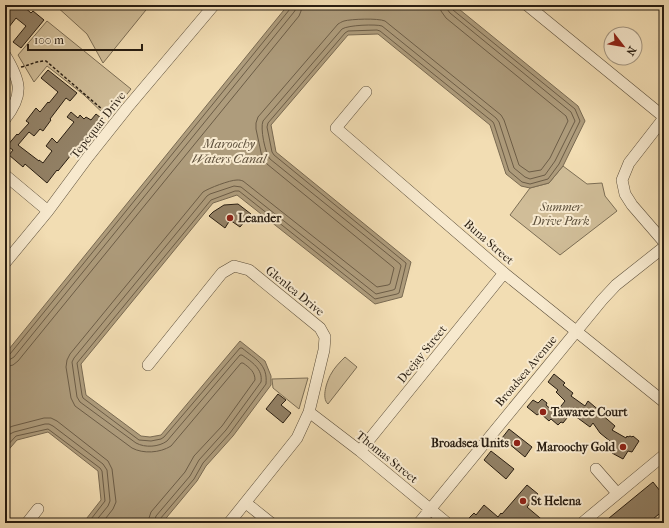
<svg xmlns="http://www.w3.org/2000/svg" width="669" height="528" font-family="'IM FELL French Canon',serif">
	<rect width="100%" height="100%" fill="#f2ddb3"/>
	<filter id="stains"><feTurbulence type="fractalNoise" baseFrequency=".005" numOctaves="4"/><feColorMatrix values="0 0 0 0 .2 0 0 0 0 .09 0 0 0 0 .02 0 0 0 .5 -.17"/></filter>
	<radialGradient id="worn" r=".72"><stop offset=".6" stop-color="#630" stop-opacity="0"/><stop offset="1" stop-color="#630" stop-opacity=".3"/></radialGradient>
	<!-- green -->
	<path fill="#d0bd98" stroke="#7c6e55" d="M55 5H150L103 63 87 34Z
		M47 21 131 89 108 118 84 95 47 66 34 82 18 55Z
		M563 166 587 184 602 183 605 196 617 211 560 255 510 215 530 188 549 183Z
		M345 357 357 367 328 404C321 398 327 381 331 374 334 368 340 362 345 357Z
		M308 378 299 409 273 388 272 379Z"/>
	<!-- water -->
	<path fill="#ae9c7c" stroke="#796a52" d="M288 5H454L578 106 585 121 563 166 549 183 530 188 521 186 506 174 490 125 378 34 348 35 271 125 276 152 411 262 402 297 375 304 237 195 213 203 81 364 86 395 141 436 150 437 161 435 240 341 265 361 271 376V385L233 436 206 466 197 481 162 523H83L101 500 98 471 48 432 17 440 5 454V354Z"/>
	<g fill="none" stroke-linecap="round" stroke-linejoin="round">
		<!-- shore -->
		<path stroke="#6c5d47" stroke-width="1" d="M5 356 8 355 10 354 290 9 291 5
			M5 361 9 360 14 357 294 12 296 9V5
			M5 367 13 365 18 361 299 16 301 11 302 5
			M5 431 8 428 13 426 44 418H51L57 421 108 461 112 469 116 502 113 509 102 523
			M5 440 10 434 14 432 45 424H49L53 426 103 464 107 470 110 501 108 506 94 523
			M5 448 16 436 48 429 100 468 102 471 105 501 88 523
			M148 523 149 518 151 512 185 472 194 456 222 426 255 380C255 372 250 368 243 363H241L171 446C160 453 143 454 132 448L75 406 71 398 66 367 67 360 70 354 203 192C209 188 230 180 237 180 240 180 240 180 243 181L377 287 388 285 390 284 394 268 393 267 267 164 262 157 256 129V123L258 117 338 24C340 23 341 22 344 21 351 19 378 18 385 21L501 115 504 120 519 165 529 172 541 170 550 158 568 121 566 116 446 18 441 11 440 5
			M154 523 156 516 190 476 199 460 226 430 261 382C263 369 252 362 242 355H240L167 441C159 447 145 448 136 443L80 402 77 397 72 362 74 358 207 196 210 194 234 186 241 187 376 294 393 290 395 289 401 266 400 264 270 159C265 153 260 128 263 121L342 29C348 25 376 24 382 26L496 118 499 122 514 168 525 177 530 179 545 175 555 161 575 121 571 112 450 13 447 9 446 5
			M159 523 160 519 194 479 203 463 230 433 266 384C268 364 255 359 242 348H240L164 437 161 439 151 441 139 440 83 398 82 395 77 363 211 200 235 191H239L375 299 397 294 399 293 406 264V263L274 155 272 152 267 127 268 123 345 33 348 31 377 30 380 31 493 122 494 124 509 171 522 182 530 184 548 179 559 164 580 121 575 109 453 10 452 8 451 5"/>
	</g>
	<!-- building -->
	<path fill="#928166" stroke="#291e12" d="M7 5H22L31 13 33 11 44 20 21 48 13 42 26 26 16 18 9 27 5 23V7Z
		M48 70 77 93 70 101 66 98 50 119 51 120 43 131 40 129 34 136 29 132 18 145 39 161V160L43 163 52 151 46 146 52 138 57 143 74 122 67 117 71 112 78 118 80 115 84 119 86 117 91 120 96 114 101 118 58 171 57 170 47 183 25 164 23 167 9 155 13 150 7 146 17 134 18 135 29 123 26 121 36 108 40 112 48 102 49 103 58 92 41 78Z
		M238 204 251 214 240 227 230 220 225 228 209 216 213 212 224 205Z
		M554 374 565 383 563 385 573 393 571 396 585 406 588 401 601 412 600 413 615 426 612 430 626 438 627 436 628 437 630 436 632 437 633 436 639 441 632 452 628 451 623 459 612 453 614 450 612 449 613 448 608 445 611 442 600 433 593 423 590 427 571 413 563 423 561 422 558 425 551 419 549 421 540 413 537 415 527 407 533 400 538 403 542 399 547 403 546 405 555 413 557 411 565 401 556 392 558 390 548 382Z
		M278 394 286 400 281 405 291 413 283 423 266 409Z
		M509 429 532 447 525 457 502 438Z
		M491 451 514 469 506 479 484 460Z
		M653 482 664 496V510L648 523H603Z
		M527 485 538 494 527 507 546 523H475L469 518 474 513 476 515 484 505 498 517 501 513 502 514Z"/>
	<g fill="none" stroke-linecap="round" stroke-linejoin="round">
		<defs>
			<path id="minor" d="M527 5 664 117
				M5 55C20 80 25 94 5 119
				M366 92 336 128 504 273 664 402
				M664 118 629 163 622 180 625 194 632 205 664 242
				M5 175 48 211
				M5 263 48 211 88 157 127 108 214 5
				M148 365 222 273 234 266 249 270 320 328 325 337 324 350 309 412 297 438 229 523
				M309 412 360 451 447 523
				M360 451 504 273
				M596 469 617 493
				M246 503 271 523
				M27 523 38 509
				M419 523 602 300 616 285 664 247
				M582 523 664 455"/>
		</defs>
		<!-- minor casing -->
		<use href="#minor" stroke="#5b4e3a" stroke-width="12"/>
		<!-- path -->
		<path stroke="#291e12" stroke-width="1.5" stroke-dasharray="3 2" stroke-linecap="butt" d="M21 67C30 65 36 61 46 61L110 116"/>
		<!-- minor -->
		<use href="#minor" stroke="#f7e9ce" stroke-width="11"/>
	</g>
	<!-- markers -->
	<g fill="#8f2418" stroke="#f7e9ce" stroke-width="1.5">
		<circle cx="230" cy="218" r="4"/>
		<circle cx="543" cy="412" r="4"/>
		<circle cx="517" cy="443" r="4"/>
		<circle cx="623" cy="447" r="4"/>
		<circle cx="523" cy="501" r="4"/>
	</g>
	<g text-anchor="middle" dominant-baseline="central" stroke-width="4" stroke-linejoin="round" paint-order="stroke">
		<!-- street labels -->
		<g font-size="12" fill="#291e12" stroke="#f7e9ce">
			<text transform="translate(98 125) rotate(-52)">Tepequar Drive</text>
			<text transform="translate(489 242) rotate(41)">Buna Street</text>
			<text transform="translate(295 291) rotate(39)">Glenlea Drive</text>
			<text transform="translate(422 354) rotate(-51)">Deejay Street</text>
			<text transform="translate(526 371) rotate(-50)">Broadsea Avenue</text>
			<text transform="translate(387 457) rotate(39)">Thomas Street</text>
		</g>
		<!-- park labels -->
		<g font-size="12" font-style="italic" fill="#5b4e3a" stroke="#f7e9ce">
			<text x="561" y="207">Summer<tspan x="561" dy="14">Drive Park</tspan></text>
		</g>
		<!-- poi labels -->
		<g font-size="12" font-weight="bold" fill="#291e12" stroke="#f7e9ce" text-anchor="start">
			<text x="238" y="218">Leander</text>
			<text x="551" y="412">Tawaree Court</text>
			<text x="509" y="443" text-anchor="end">Broadsea Units</text>
			<text x="615" y="447" text-anchor="end">Maroochy Gold</text>
			<text x="531" y="501">St Helena</text>
		</g>
		<!-- water labels -->
		<g font-size="13" font-style="italic" fill="#5e503c" stroke="#f7e9ce">
			<text x="229" y="143">Maroochy<tspan x="229" dy="15">Waters Canal</tspan></text>
		</g>
	</g>
	<!-- margin -->
	<rect width="669" height="528" fill="none" stroke="#f2ddb3" stroke-width="20"/>
	<rect x="6" y="6" width="657" height="516" fill="none" stroke="#291e12" stroke-width="2"/>
	<rect x="10" y="10" width="649" height="508" fill="none" stroke="#291e12"/>
	<!-- north arrow -->
	<g transform="translate(623 46) rotate(121)"><circle r="19" fill="#f7e9ce" stroke="#a59883"/>
	<path d="M0-3L7 15L0 10L-7 15Z" fill="#8f2418"/>
	<text y="-6" font-size="11" font-weight="bold" text-anchor="middle" fill="#291e12">N</text>
	</g>
	<!-- scale -->
	<path d="M28 44v6h114v-6" fill="none" stroke="#291e12" stroke-width="2"/>
	<text x="34" y="44" font-size="12" fill="#291e12" stroke="#f7e9ce" stroke-width="3" paint-order="stroke">100 m</text>
	<rect width="100%" height="100%" filter="url(#stains)"/>
	<rect width="100%" height="100%" fill="url(#worn)"/>
</svg>
